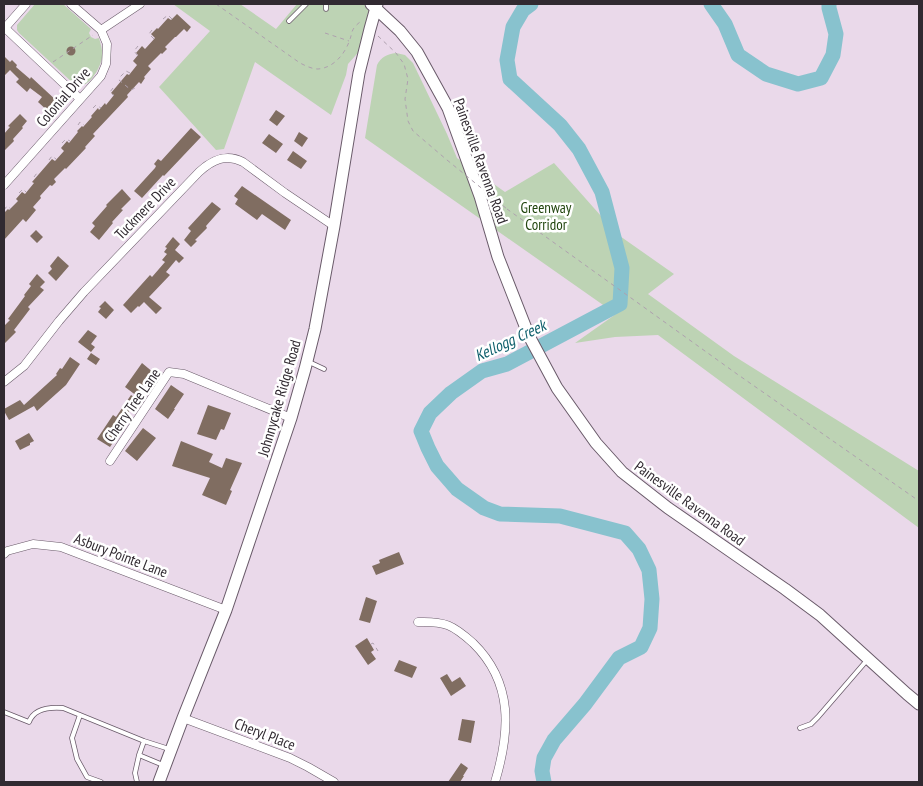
<svg xmlns="http://www.w3.org/2000/svg" width="923" height="786" font-family="'PT Sans Narrow',sans-serif">
	<rect width="100%" height="100%" fill="#ead9ea"/>
	<!-- green -->
	<path fill="#bdd3b4" d="M35 4H63L91 29 89 33 91 37 95 39 99 38C101 45 103 51 102 58 100 69 87 92 74 84L19 33 17 30V25Z
		M173 4H240L276 29 297 4H367L372 9 371 38 348 64 346 75 331 115 255 62 224 149 216 150 159 87 210 31Z
		M396 53 405 55 413 63 447 134 457 158 505 192 554 163 617 234 674 274 648 294 734 356 919 471V528L658 335 615 337 575 343 616 314 365 138 377 65C381 57 387 54 396 53Z"/>
	<g fill="none" stroke-linecap="round" stroke-linejoin="round">
		<!-- river -->
		<path stroke="#88c2ce" stroke-width="15" d="M531 4 523 10 513 27 507 60 510 79 560 125 579 149 602 192 622 268 620 304 507 364 482 371 451 393 430 413 421 431 428 448 437 466 457 489 484 508 500 514 560 516 625 533 639 549 649 570 652 599 650 628 641 647 619 658 585 704 554 740 544 758 542 771 544 782
			M711 4 725 24 738 55 766 74 798 84 821 78 833 55 836 34 829 8V4"/>
	</g>
	<!-- building -->
	<path fill="#806d61" d="M177 14 191 27 187 32 184 29 176 37H175L165 47 167 49 162 54 161 53 148 66 151 69 144 77 145 78 141 84 139 82 127 95 128 97 127 98 93 134 95 136 85 147 86 148 66 169 65 168 54 179 56 182 52 186 50 185 40 196 41 198 33 207 36 210 26 222 23 219 4 240V213L8 209 9 210 18 201 16 199 22 192 25 194 34 183 32 182 52 159 55 161 64 151 61 148 67 141 69 143 78 132 77 131 82 126 83 127 92 117 91 116 98 108 99 110 105 103 106 105 114 95 111 93 127 74 129 75 137 65 133 61 138 55 136 53 142 46 145 49 155 38 151 34 157 28 158 29 168 18 171 20Z
		M66.5 51a4.5 4.5 0 1 1 9 0a4.5 4.5 0 1 1-9 0Z
		M4 56 10 62 12 60 17 65 16 67 30 79 31 77 58 102 49 112 38 102 42 97 30 88 27 92 16 82 19 79 10 70 4 76Z
		M276 110 285 116 277 126 269 120Z
		M20 114 27 121 22 127 23 128 13 139 14 141 4 151V134L10 127 8 126Z
		M191 128 201 137 164 176 163 175 142 198 134 191 155 168 156 166 154 164 158 159 161 161Z
		M299 132 308 138 302 147 294 141Z
		M269 134 283 144 276 153 262 143Z
		M293 151 307 161 301 169 287 160Z
		M242 186 291 220 285 230 262 214 257 220 235 204 238 199 234 196Z
		M122 189 131 199 121 209 123 210 112 222 113 223 99 240 90 232 95 226 92 223 107 206 106 205Z
		M212 202 221 209 206 226 207 228 195 240 197 241 191 247 184 240 191 231 188 228Z
		M36 230 43 237 37 243 30 236Z
		M173 237 180 244 175 250 184 258 179 263 176 260 166 272 170 275 149 297 162 308 156 314 144 302 139 307 138 306 131 313 123 305 150 275 152 277 165 262 162 260 167 254 164 252 167 248 165 247Z
		M58 256 69 266 56 281 48 273 52 269 50 266Z
		M37 274 45 282 40 287 44 290 28 307 30 309 14 330 16 332 4 344V326L10 320 8 319 25 296 24 295 31 286 29 284Z
		M105 301 114 310 106 319 98 312 101 308 99 307Z
		M88 330 97 336 91 344 95 347 91 352 78 342Z
		M91 353 100 359 96 365 87 359Z
		M70 357 80 364 66 385 37 411 34 406 9 420 4 411V409L20 400 24 405 57 375 56 374 60 368 62 369Z
		M142 363 154 373 137 396 125 387Z
		M171 385 184 394 174 409H175L168 419 155 409Z
		M131 395 137 399 123 421 126 423 110 447 97 439 113 415 116 417Z
		M208 405 231 413 224 430 221 429 216 440 197 434Z
		M143 428 156 438 137 461 125 451Z
		M29 433 34 441 30 443V445L20 450 15 441Z
		M181 441 213 454 209 462 222 468 226 458 242 463 230 490 232 491 226 505 202 495 210 478 172 466Z
		M399 552 404 564 376 575 372 566 380 563 379 560Z
		M366 597 377 601 370 623 359 620Z
		M367 638 374 650 371 652 376 659 368 665 355 646Z
		M399 660 417 667 412 678 394 671Z
		M447 674 452 682 460 677 466 686 451 696 440 678Z
		M462 719 475 721 471 743 458 740Z
		M461 763 468 768 463 776H464L460 782H448Z"/>
	<g fill="none" stroke-linecap="round" stroke-linejoin="round">
		<defs>
			<path id="lane" d="M326 4V9
				M289 21 306 4
				M309 362 324 369
				M4 712 29 722C34 708 50 707 63 708L144 741 169 749
				M80 715 72 738 77 759 87 777 101 782
				M800 728 811 724 818 717 868 659
				M144 741 139 755 163 765
				M137 782 135 773 139 755"/>
			<path id="street" d="M5 28 80 99
				M4 29 26 4
				M101 30 140 4
				M4 185 101 76 106 64 107 44 101 30 71 4
				M4 382 24 366 59 321 84 292 199 172C212 160 226 153 243 162L285 193 334 226
				M110 461 169 372 184 374 291 418
				M4 554 7 551 33 544 61 547 226 610
				M418 622C445 621 453 625 473 643 514 683 510 732 495 782
				M183 718 290 758 308 767 334 782"/>
			<path id="secondary" d="M371 4 400 31 417 52 448 108 480 196 498 257 529 336 557 388 596 443 622 472 668 508 785 589 820 615 907 694 919 704
				M159 782 183 718 226 610 291 418 305 369 315 329 334 226 359 73 370 29 377 4"/>
		</defs>
		<!-- lane casing -->
		<use href="#lane" stroke="#695a69" stroke-width="5.5"/>
		<!-- street casing -->
		<use href="#street" stroke="#695a69" stroke-width="9"/>
		<!-- secondary casing -->
		<use href="#secondary" stroke="#695a69" stroke-width="13"/>
		<!-- path -->
		<path stroke="#aea0ae" stroke-width="1" stroke-dasharray="4 4" stroke-linecap="butt" d="M216 4 300 63C306 66 312 69 318 69 333 68 344 55 349 42 353 32 350 30 360 22L361 23
			M163 19 168 15 172 19
			M152 30 149 34 154 39
			M325 33 349 41
			M378 36 396 53 404 64 408 79 405 99 408 121 413 131 447 160
			M138 46 134 51 138 56
			M53 62 93 35
			M130 73 126 71 120 77 119 80 131 90 135 88
			M113 88 110 92 114 96
			M93 108 96 105 101 108
			M78 125 80 122 84 125
			M62 143 66 139 70 141
			M49 160 52 156 56 159
			M34 177 37 173 39 174
			M19 193 23 189 26 192
			M507 209 737 374 919 501
			M4 210 7 206 11 209
			M371 644 373 643 378 651"/>
		<!-- lane -->
		<use href="#lane" stroke="#fff" stroke-width="4"/>
		<!-- street -->
		<use href="#street" stroke="#fff" stroke-width="8"/>
		<!-- secondary -->
		<use href="#secondary" stroke="#fff" stroke-width="11"/>
		<!-- path-bridge -->
		<path stroke="#aea0ae" stroke-width="1" stroke-dasharray="4 4" stroke-linecap="butt" d="M447 160 507 209"/>
	</g>
	<g text-anchor="middle" dominant-baseline="central" stroke-width="5" stroke-linejoin="round" paint-order="stroke">
		<!-- street labels -->
		<g font-size="15" fill="#312a31" stroke="#fff">
			<text transform="translate(63 97) rotate(-49)">Colonial Drive</text>
			<text transform="translate(481 161) rotate(70)">Painesville Ravenna Road</text>
			<text transform="translate(145 208) rotate(-46)">Tuckmere Drive</text>
			<text transform="translate(279 398) rotate(-74)">Johnnycake Ridge Road</text>
			<text transform="translate(132 405) rotate(-55)">Cherry Tree Lane</text>
			<text transform="translate(690 503) rotate(36)">Painesville Ravenna Road</text>
			<text transform="translate(121 555) rotate(21)">Asbury Pointe Lane</text>
			<text transform="translate(265 734) rotate(21)">Cheryl Place</text>
		</g>
		<!-- park labels -->
		<g font-size="15" fill="#21450e" stroke="#fff">
			<text x="546" y="207">Greenway<tspan x="546" dy="17">Corridor</tspan></text>
		</g>
		<!-- water labels -->
		<g font-size="16" font-style="italic" fill="#10606d" stroke="#fff">
			<text transform="translate(510 340) rotate(-25)">Kellogg Creek</text>
		</g>
	</g>
	<!-- border -->
	<rect width="923" height="786" fill="none" stroke="#312a31" stroke-width="10"/>
</svg>
